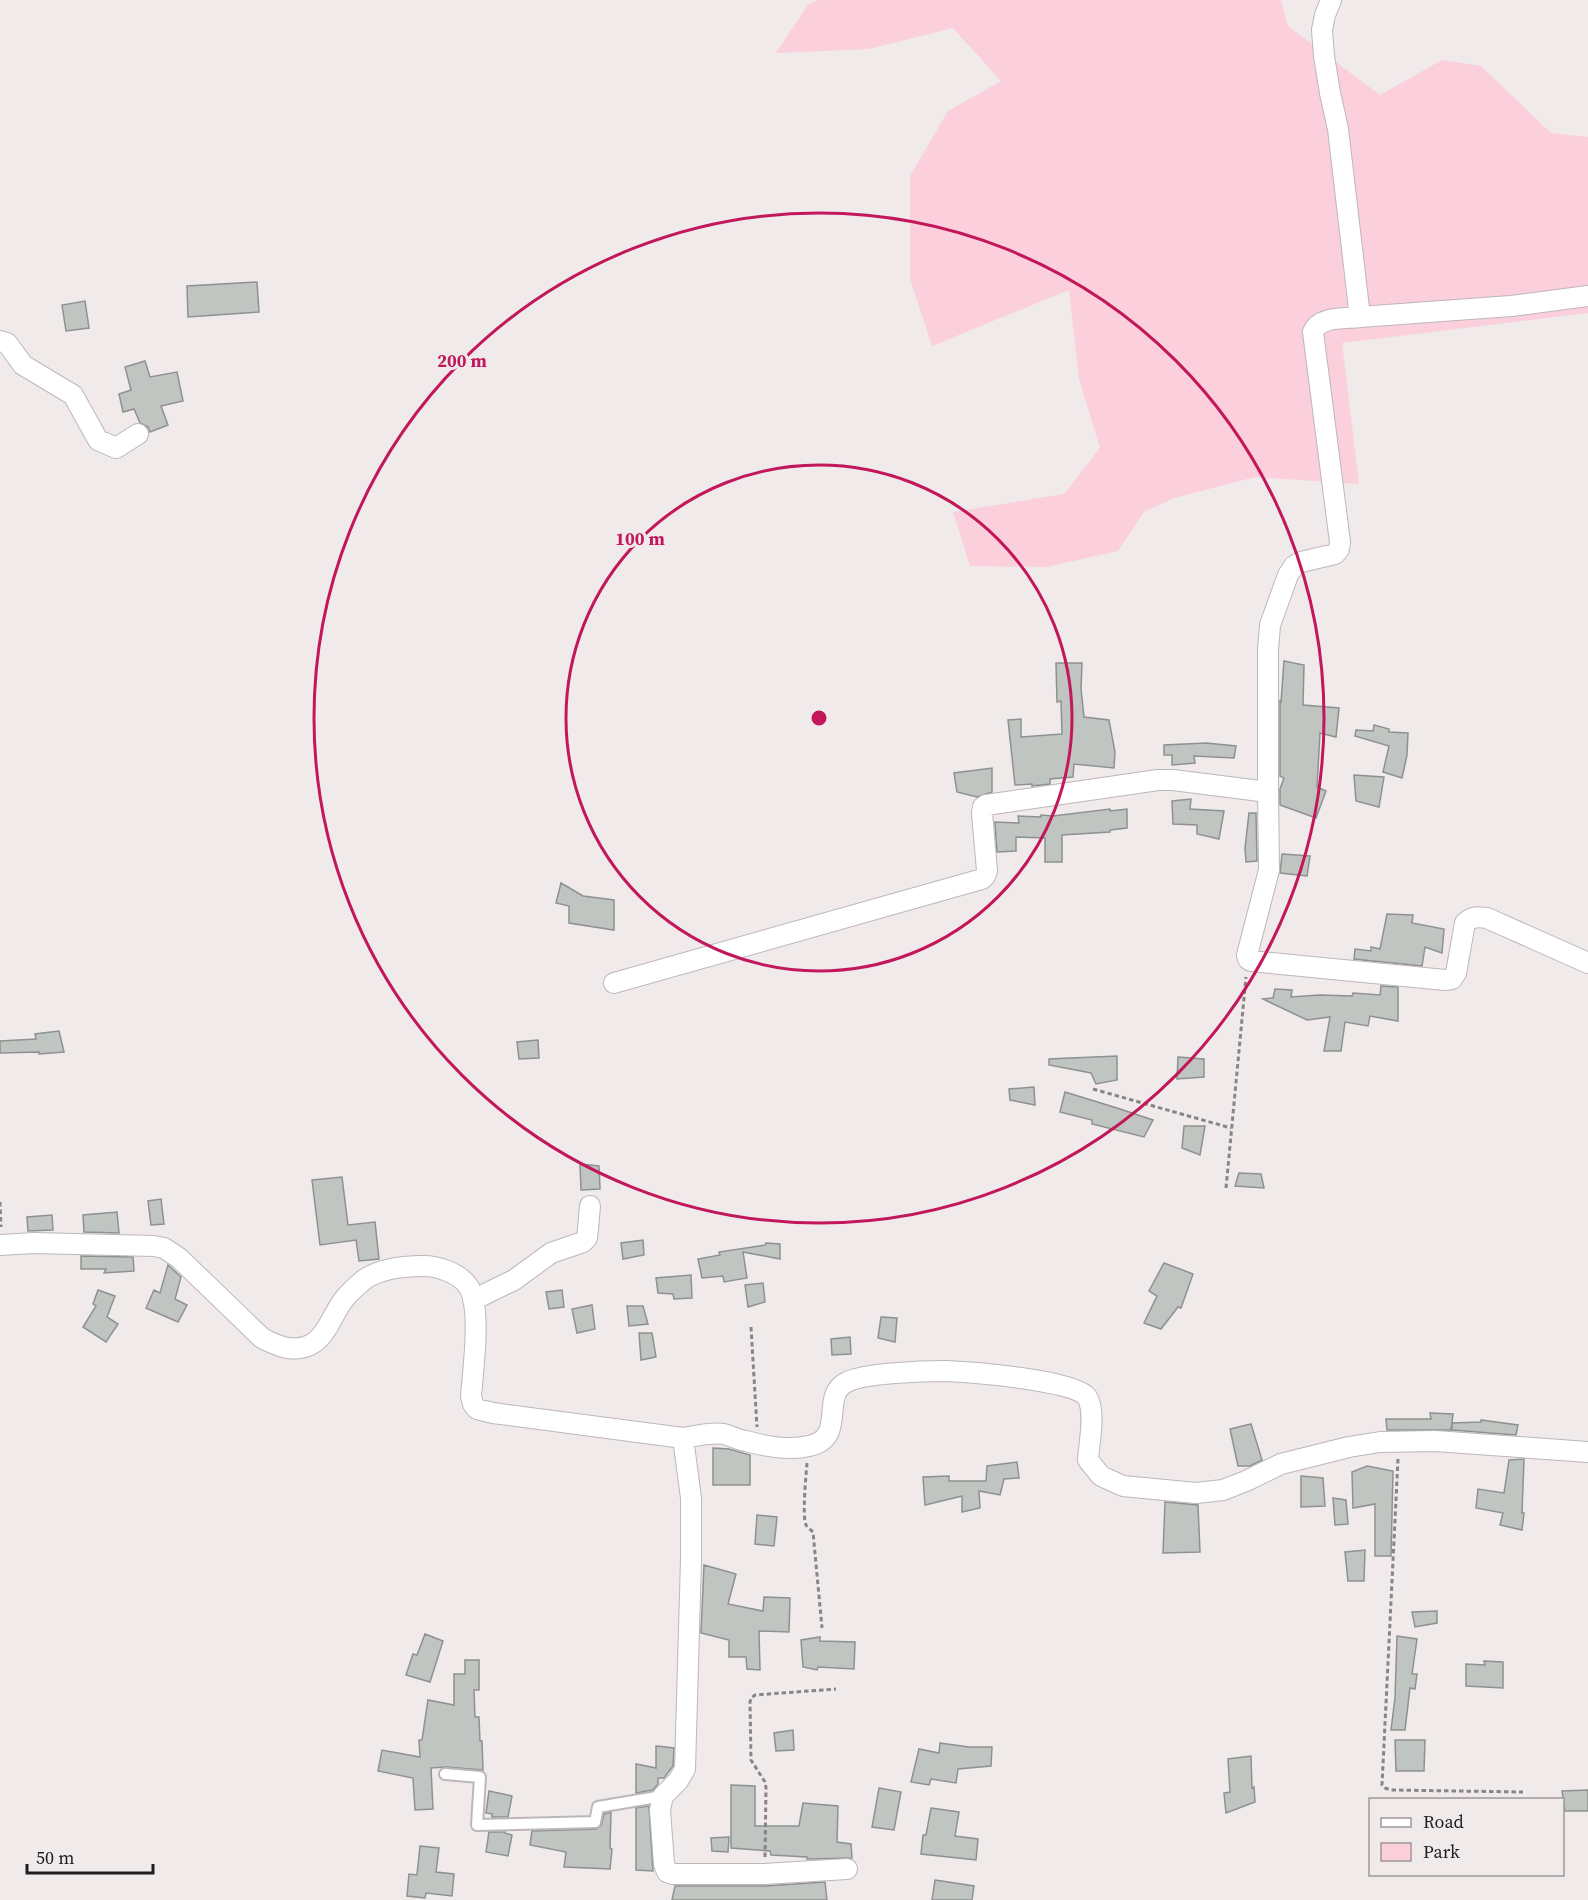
<svg xmlns="http://www.w3.org/2000/svg" width="1588" height="1900" font-family="'Source Serif 4',serif">
	<rect width="100%" height="100%" fill="#f0eaeb"/>
	<!-- green -->
	<path fill="#fbcfdb" d="M818 0H1281L1288 26 1380 95 1442 60 1481 66 1551 133 1588 137V313L1342 343 1359 484 1255 477 1174 498 1144 512 1118 551 1046 567 970 566 953 512 1064 494 1100 448 1079 379 1069 290 932 346 910 279V176L948 111 1001 81 953 28 869 49 776 53 808 5Z"/>
	<!-- building -->
	<path fill="#c0c5c2" stroke="#8d928f" stroke-width="1.5" d="M257 282 259 312 188 317 187 286Z
		M85 301 89 328 66 331 62 305Z
		M145 361 150 377 177 372 183 401 161 406 168 425 150 432 148 427 140 423 134 409 123 412 119 394 131 390 125 367Z
		M1284 661 1304 665 1303 705 1339 708 1336 737 1320 733 1317 787 1326 791 1316 818 1280 805V789L1284 778 1280 776V701L1281 702Z
		M1056 663H1082L1081 689 1084 717 1109 720 1115 752 1114 768 1074 764 1073 777 1050 779V784L1032 786V784L1015 785 1008 720 1021 719V737L1062 734 1061 701 1057 702Z
		M1374 725 1389 729V732L1408 733 1407 755 1402 778 1383 772 1389 746 1355 736 1356 730 1373 731Z
		M1206 743 1236 746 1234 758 1194 756 1195 763 1172 765V755H1164V745Z
		M992 768V792L977 797 957 792 954 773Z
		M1354 775 1384 777 1379 807 1356 801Z
		M1191 799 1190 809 1224 811 1219 839 1197 834V825L1173 824 1172 801Z
		M1110 809V811L1127 809V828L1110 830V832L1062 835V862H1045V838L1016 837V851L997 852 995 822 1019 823 1018 816 1041 817V815L1053 816Z
		M1249 813H1256L1257 861 1246 862 1245 848Z
		M1282 854 1310 856 1307 876 1280 873Z
		M561 883 583 896 614 900V930L569 923V906L556 903Z
		M1387 914 1413 915 1412 923 1444 929 1442 953 1425 947 1422 966 1354 959 1355 949 1371 951V947L1380 949Z
		M1381 986 1398 987V1021L1370 1016 1368 1026 1345 1022 1341 1051H1324L1330 1017 1307 1020 1263 999 1273 998 1275 989 1292 990 1291 997 1320 995 1352 996 1353 993 1380 995Z
		M59 1031 64 1052 39 1054V1052L0 1053V1041L36 1039 35 1034Z
		M538 1040 539 1058 519 1059 517 1042Z
		M1117 1056V1080L1096 1084 1091 1073 1049 1065V1059Z
		M1178 1057 1204 1059V1077L1177 1079Z
		M1034 1087 1035 1105 1010 1100 1009 1089Z
		M1065 1092 1117 1108 1153 1120 1144 1137 1092 1124V1120L1060 1112Z
		M1184 1126H1205L1200 1155 1182 1148Z
		M580 1164 599 1166 600 1189 581 1190Z
		M1239 1173 1261 1174 1264 1188 1235 1186Z
		M342 1177 348 1225 375 1222 379 1259 359 1261 356 1240 320 1245 312 1180Z
		M161 1199 164 1224 151 1225 148 1201Z
		M117 1212 119 1233 84 1232 83 1215Z
		M52 1215 53 1230 28 1231 27 1217Z
		M643 1240 644 1255 623 1259 621 1243Z
		M766 1243 780 1244V1259L743 1252 747 1278 724 1282 723 1276 702 1278 698 1259 720 1255 719 1252 765 1245Z
		M81 1256 133 1257 134 1271 104 1273 106 1269H81Z
		M1164 1263 1193 1274 1181 1308 1178 1307 1161 1329 1144 1323 1157 1296 1149 1291Z
		M168 1265 181 1277 175 1299 187 1305 178 1322 146 1308 154 1290 160 1293Z
		M691 1275 692 1298 674 1299 673 1294 658 1293 656 1278Z
		M763 1283 765 1302 748 1307 745 1285Z
		M98 1290 115 1296 107 1317 118 1324 106 1342 83 1327 96 1306 93 1304Z
		M562 1290 564 1307 549 1309 546 1292Z
		M592 1305 595 1329 577 1333 572 1309Z
		M627 1306H643L648 1324 629 1326Z
		M881 1317 897 1318 895 1342 878 1338Z
		M639 1333H652L656 1357 641 1360Z
		M850 1337 851 1354 832 1355 831 1339Z
		M1430 1413 1453 1414 1451 1430H1387L1386 1419H1431Z
		M1481 1420 1518 1425 1516 1435 1452 1430V1423L1481 1422Z
		M1251 1424 1262 1460 1250 1466H1238L1230 1429Z
		M713 1448 729 1449 750 1455V1485H713Z
		M1524 1459 1522 1513H1524L1522 1530 1500 1525 1503 1513 1476 1508 1478 1489 1504 1493 1509 1460Z
		M1017 1462 1019 1478 1004 1479 1000 1495 979 1491 980 1508 962 1512V1496L925 1505 923 1477 949 1476V1481H986L987 1466Z
		M1367 1466 1393 1471 1391 1556H1375V1504L1353 1508 1352 1472Z
		M1301 1476 1323 1478 1325 1506 1301 1507Z
		M1333 1498 1346 1500 1348 1524 1335 1525Z
		M1165 1502 1198 1505 1200 1552 1163 1553Z
		M757 1515 777 1517 774 1546 755 1544Z
		M1365 1550 1364 1581H1348L1345 1552Z
		M704 1565 736 1574 728 1604 763 1611 764 1597 790 1598 789 1632 759 1631 760 1670 747 1669 746 1657H729V1640L701 1633Z
		M1437 1611V1623L1415 1627 1412 1612Z
		M425 1634 443 1641 430 1682 406 1675 413 1654 417 1655Z
		M1397 1636 1417 1639 1412 1674H1417L1415 1689 1410 1688 1405 1730H1391L1395 1698Z
		M820 1637V1641L855 1642 854 1669 818 1667 817 1670 803 1667 801 1640Z
		M465 1660H479V1690H474L475 1717H479L480 1741H482L483 1770 446 1767 431 1768 433 1809 415 1810 413 1778 378 1771 382 1750 420 1757 419 1740H422L428 1700 454 1705V1674H465Z
		M1484 1661 1503 1662V1688L1466 1686V1664L1485 1665Z
		M793 1730 794 1750 776 1751 774 1733Z
		M1395 1740H1425L1424 1771H1396Z
		M940 1743 969 1747H992L991 1766 958 1769 956 1783 931 1779 929 1785 911 1782 919 1749 939 1753Z
		M656 1746 674 1748 673 1766 664 1778H658V1784L653 1790 636 1793V1764L656 1768Z
		M1251 1756 1252 1788 1254 1787 1255 1802 1226 1813 1224 1793 1230 1792 1228 1759Z
		M731 1785 755 1786V1826H799L803 1803 838 1806 837 1842 851 1844 852 1858 807 1859V1857L771 1855 770 1851 731 1848Z
		M879 1788 901 1792 894 1830 872 1827Z
		M1588 1790V1811H1565L1562 1791Z
		M489 1791 512 1796 508 1817H492V1814L486 1813Z
		M649 1806 653 1871 636 1870V1808Z
		M931 1808 959 1812 955 1836 978 1839 976 1860 921 1854 923 1835H926Z
		M611 1812 610 1848 612 1849 610 1869 564 1867 566 1852 530 1845 532 1831 596 1829 601 1826 604 1814Z
		M489 1832H505V1833L512 1835 508 1856 486 1852Z
		M729 1837 728 1852 712 1851 711 1838Z
		M420 1846 439 1848 436 1872 454 1874 452 1896 426 1893 425 1898 407 1896 409 1874 417 1875Z
		M935 1880 974 1886 972 1900H932Z
		M825 1882 827 1900H672L675 1886H765Z"/>
	<g fill="none" stroke-linecap="round" stroke-linejoin="round">
		<defs>
			<path id="lane" d="M445 1774 480 1777 477 1825 595 1822 598 1807 663 1796"/>
			<path id="street" d="M1331 0 1325 15 1322 30 1324 56 1330 93 1338 129 1360 317 1511 306 1588 296
				M0 341 7 343 23 365 73 395 98 440 116 448 138 434
				M1268 792V650L1270 625 1288 575 1294 566 1301 562 1335 554 1339 549 1340 542 1313 332C1319 316 1345 319 1360 317
				M614 983 982 879 985 876 987 871 982 813 983 807 986 805 1158 780H1173L1268 792 1269 870 1247 955 1248 959 1251 961 1445 980 1452 979 1456 973 1465 923C1472 916 1478 917 1487 918L1588 963
				M0 1245 34 1243 154 1246 164 1248 179 1258 262 1338C277 1346 293 1353 310 1345 327 1337 333 1312 345 1298 350 1292 359 1284 365 1279 382 1268 404 1266 423 1266 438 1266 459 1273 468 1286 482 1306 473 1370 471 1396L473 1404 477 1409 493 1413 683 1438
				M473 1300 514 1280 551 1253 583 1242 587 1238 588 1229 590 1206
				M847 1869 764 1874H673L667 1872 664 1864 660 1810 663 1796 678 1781 685 1769 691 1559V1498L683 1438C695 1436 712 1432 724 1434 731 1436 738 1440 746 1441 764 1446 789 1451 809 1446 848 1438 819 1395 847 1382 864 1373 924 1371 946 1371 969 1372 1075 1380 1087 1397 1096 1411 1089 1443 1088 1460L1101 1476 1123 1486 1196 1493 1223 1490 1246 1481 1281 1464 1349 1447 1380 1442 1435 1441 1588 1452"/>
		</defs>
		<!-- lane casing -->
		<use href="#lane" stroke="#bdb7b8" stroke-width="14"/>
		<!-- street casing -->
		<use href="#street" stroke="#bdb7b8" stroke-width="22"/>
		<!-- path -->
		<path stroke="#898485" stroke-width="3" stroke-dasharray="4.5 3" stroke-linecap="butt" d="M1093 1089 1231 1128
			M1226 1188 1246 977
			M0 1202 1 1227
			M751 1327 757 1427
			M1398 1459 1382 1785 1385 1788 1391 1790 1523 1792
			M807 1463C806 1475 802 1517 806 1525 808 1528 811 1530 813 1532L822 1628
			M765 1857 766 1788 765 1782 751 1760 750 1702 751 1698 755 1695 836 1689"/>
		<!-- lane -->
		<use href="#lane" stroke="#fff" stroke-width="10"/>
		<!-- street -->
		<use href="#street" stroke="#fff" stroke-width="20"/>
	</g>
	<!-- distance rings -->
	<g fill="none" stroke="#c2185b" stroke-width="3">
		<circle cx="819" cy="718" r="253"/>
		<circle cx="819" cy="718" r="505"/>
	</g>
	<circle cx="819" cy="718" r="9" fill="#c2185b" stroke="#f0eaeb" stroke-width="3"/>
	<g font-size="18" text-anchor="middle" font-weight="bold" fill="#c2185b" stroke="#f0eaeb" stroke-width="6" stroke-linejoin="round" paint-order="stroke">
		<text x="462" y="367">200 m</text>
		<text x="640" y="545">100 m</text>
	</g>
	<!-- legend -->
	<rect x="1369" y="1798" width="195" height="78" fill="#f0eaeb" stroke="#9d9899" stroke-width="1.5"/>
	<rect x="1381" y="1818" width="30" height="9" fill="#ffffff" stroke="#9d9899" stroke-width="1.5"/>
	<text x="1423" y="1828" font-size="18" fill="#201d1e">Road</text>
	<rect x="1381" y="1843" width="30" height="18" fill="#fbcfdb" stroke="#9d9899" stroke-width="1.5"/>
	<text x="1423" y="1858" font-size="18" fill="#201d1e">Park</text>
	<!-- scale -->
	<path d="M27 1864v9h126v-9" fill="none" stroke="#201d1e" stroke-width="3"/>
	<text x="36" y="1864" font-size="18" fill="#201d1e" stroke="#f0eaeb" stroke-width="4.5" paint-order="stroke">50 m</text>
</svg>
